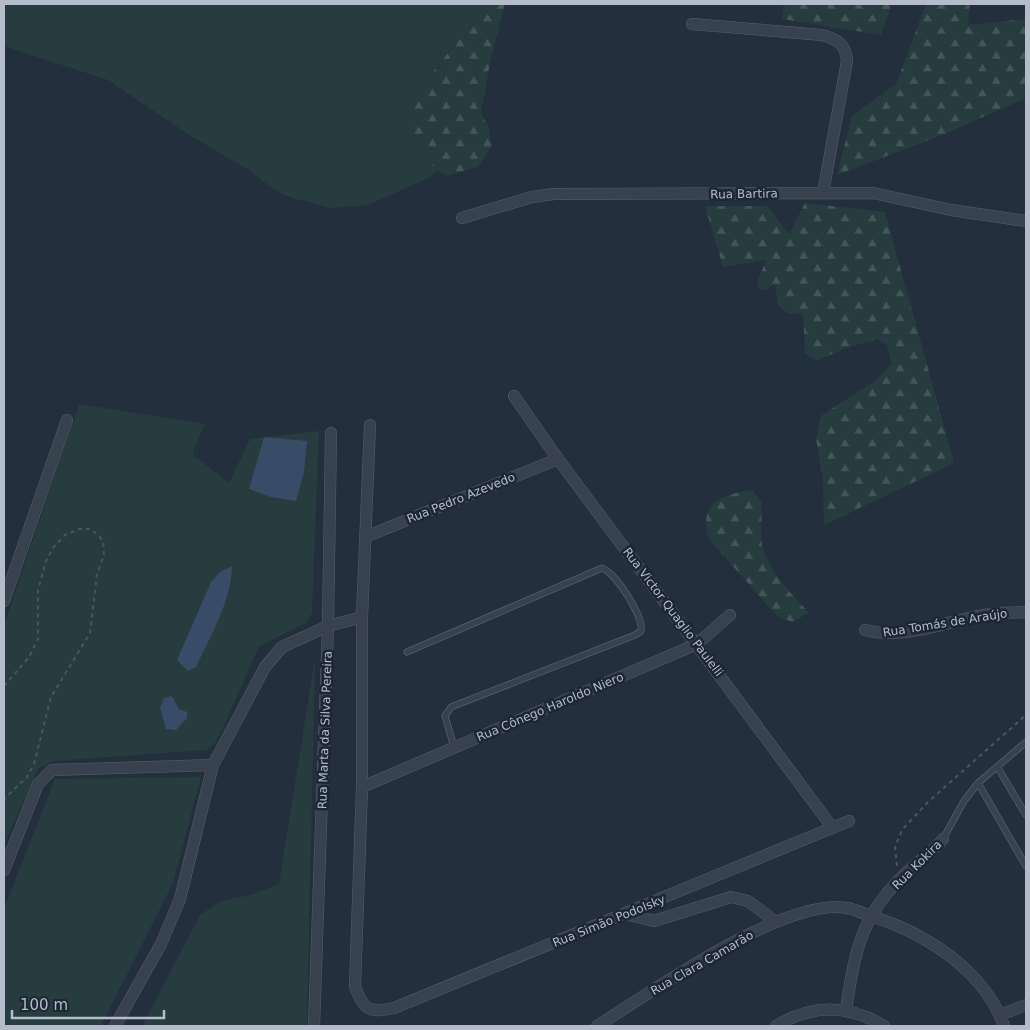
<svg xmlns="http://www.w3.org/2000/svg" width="1030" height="1030" font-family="'DejaVu Sans',sans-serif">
	<defs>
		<pattern id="forest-firs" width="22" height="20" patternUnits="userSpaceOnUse" patternTransform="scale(1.25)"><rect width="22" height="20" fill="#263c3f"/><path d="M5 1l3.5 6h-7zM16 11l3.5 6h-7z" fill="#435659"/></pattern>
	</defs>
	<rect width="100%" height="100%" fill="#242f3e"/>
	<!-- green -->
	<path fill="#263c3f" d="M4 4H481L473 21 421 87 408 116 433 166 438 170 428 178 368 205 331 208 296 199 279 193 247 169 191 136 108 80 4 46Z
		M79 404 205 424 192 454 229 483 250 439 319 431 312 613 306 623 259 646 222 730 215 743 206 750 53 761 38 769 4 845V625Z
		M315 658 307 1026H142L200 915 221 901 250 895 279 884Z
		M201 777 173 883 101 1026H4V909L55 779Z"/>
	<!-- forest -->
	<path fill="url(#forest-firs)" d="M481 4H505L490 62 481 113 489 128 492 146 478 167 446 176 433 166 422 154 412 133 408 116 421 87 473 21Z
		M784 4H892L881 35 782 19Z
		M926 4H970L968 25 1026 19V98L942 135 837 175 852 116 896 84Z
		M805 203 885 212 954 463 824 525 823 481 816 439 822 415 875 381 892 364 887 345 878 339 849 347 815 361 805 353 803 313 788 314 778 305 775 284 766 290 759 289 757 282 766 260 723 267 705 206H767L789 234Z
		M752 490 762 502C762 513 761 523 761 534 761 566 789 590 809 613L792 622 777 616 709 539C698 502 721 495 752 490Z"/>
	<!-- water -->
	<path fill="#394c67" d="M264 437 307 441 304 472 296 501 271 497 249 489Z
		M232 566C231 602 211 635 196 667L188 671 177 660 211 582 220 572Z
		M172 696 179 709 187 712V718L176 730 166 729 160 708 164 698Z"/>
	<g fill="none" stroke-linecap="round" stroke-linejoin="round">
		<defs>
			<path id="lane" d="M407 652 602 568C616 573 644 617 641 631L635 635 451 707 445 716 454 747
				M998 768 1026 815
				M978 783 1026 866
				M943 839 964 801 978 783 1026 742"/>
			<path id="street" d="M692 24 822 35C837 39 846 44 847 61L823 193
				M462 218 532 197 554 194 873 193 951 210 1026 221
				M514 396 558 459 832 827
				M370 425 362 617V787L355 986C363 1011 370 1013 394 1008L849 821
				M365 537 558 459
				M4 601 67 420
				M865 630C906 641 950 619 991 614 1003 612 1015 613 1026 612
				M362 787 697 644 730 615
				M4 870 38 784 52 770 213 765
				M625 914 654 921 731 897 748 901 776 922
				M846 1010C854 956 860 918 901 878 914 864 931 854 943 839
				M1000 1015 1026 1005
				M115 1026 161 944 180 899 213 765 265 667 282 647 328 626 362 617
				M314 1026 328 626 331 433
				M597 1026C652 992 784 897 847 908 854 909 862 913 868 915 888 922 906 928 924 939 958 958 991 988 1004 1026
				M776 1026C812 1004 848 1004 884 1026"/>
		</defs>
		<!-- lane casing -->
		<use href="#lane" stroke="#565f6c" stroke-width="7"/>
		<!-- street casing -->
		<use href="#street" stroke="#565f6c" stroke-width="12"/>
		<!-- path -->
		<path stroke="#44595c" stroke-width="2" stroke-dasharray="4 4" stroke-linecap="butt" d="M4 686 29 657 38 639V590L46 561 53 548 65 535 79 529H90L97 534 103 541 104 555 97 574 90 633 51 697 34 764 27 777 4 799
			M897 866 895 847 902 830 928 802 1026 715"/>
		<!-- lane -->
		<use href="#lane" stroke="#38414e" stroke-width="5.5"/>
		<!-- street -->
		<use href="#street" stroke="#38414e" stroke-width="11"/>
	</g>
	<g text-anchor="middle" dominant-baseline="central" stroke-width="5" stroke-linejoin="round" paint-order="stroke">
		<!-- street labels -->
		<g font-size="12" fill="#b4bcc9" stroke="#1d2633">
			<text transform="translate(744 194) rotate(-1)">Rua Bartira</text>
			<text transform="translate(461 498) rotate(-22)">Rua Pedro Azevedo</text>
			<text transform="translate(673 612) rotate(53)">Rua Victor Quaglio Paulelli</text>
			<text transform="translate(945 623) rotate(-9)">Rua Tomás de Araújo</text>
			<text transform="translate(550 707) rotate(-23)">Rua Cônego Haroldo Niero</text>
			<text transform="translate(325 730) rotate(-88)">Rua Marta da Silva Pereira</text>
			<text transform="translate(917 865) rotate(-45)">Rua Kokira</text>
			<text transform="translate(609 921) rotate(-22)">Rua Simão Podolsky</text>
			<text transform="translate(702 963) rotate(-30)">Rua Clara Camarão</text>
		</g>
	</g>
	<!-- border -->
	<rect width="1030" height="1030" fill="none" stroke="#b4bcc9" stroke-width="10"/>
	<!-- scale -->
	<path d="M12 1010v8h152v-8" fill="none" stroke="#b4bcc9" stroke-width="2.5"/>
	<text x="20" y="1010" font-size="15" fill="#b4bcc9" stroke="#1d2633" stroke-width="4" paint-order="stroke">100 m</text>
</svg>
